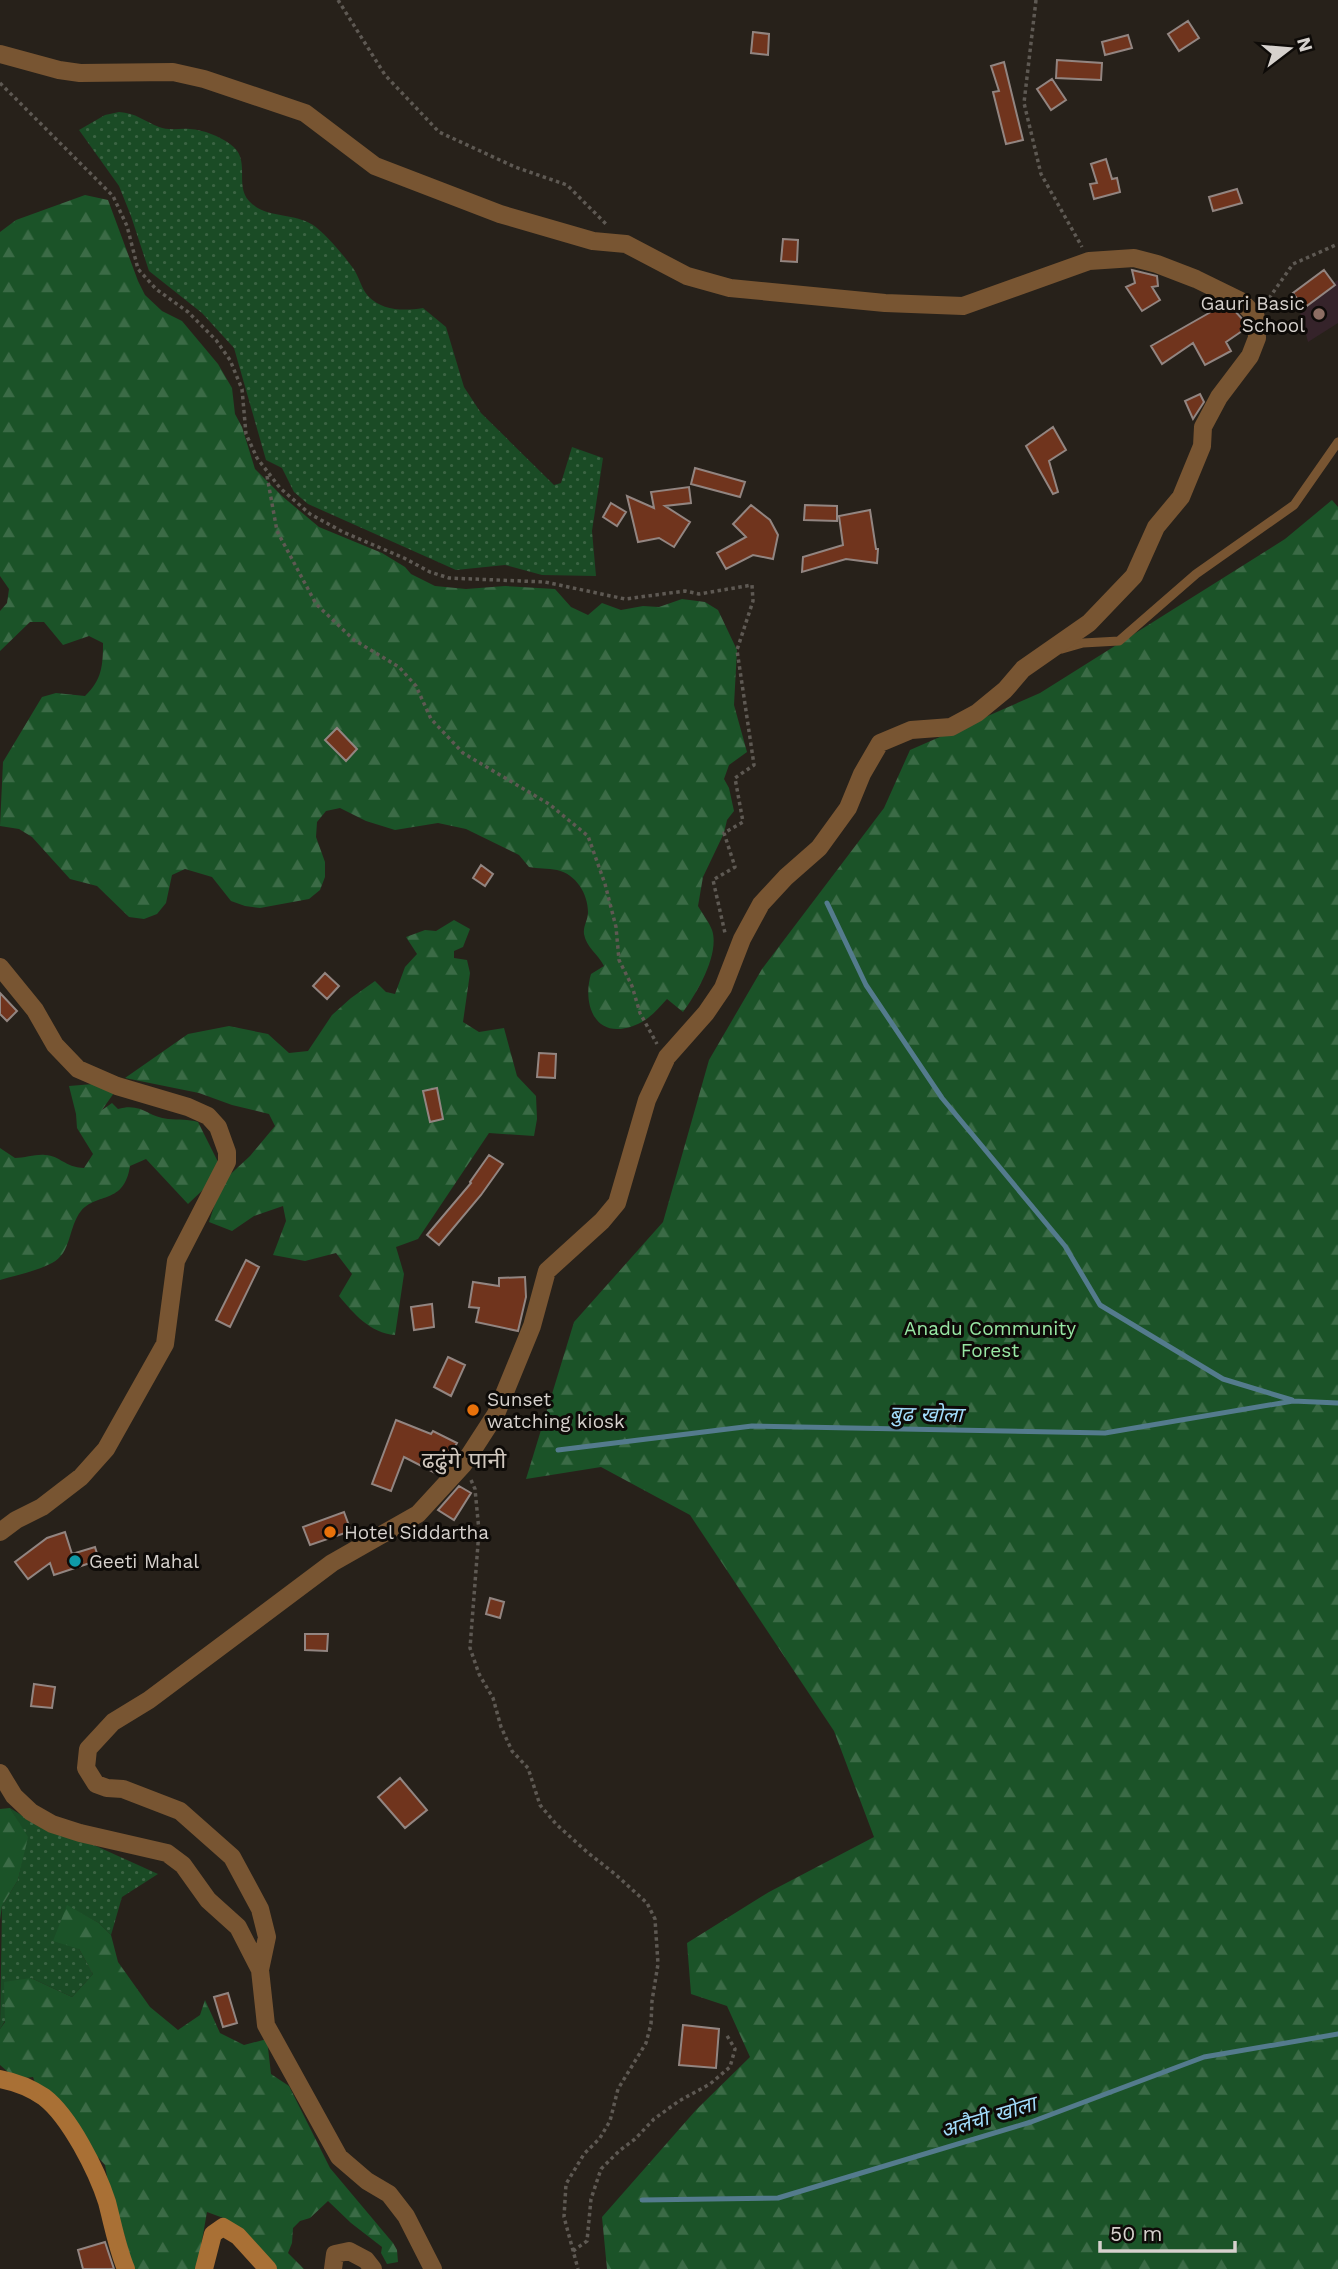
<svg xmlns="http://www.w3.org/2000/svg" width="1338" height="2269" font-family="'Work Sans','Noto Sans Devanagari',sans-serif">
	<defs>
		<pattern id="grass-dots" width="8" height="8" patternUnits="userSpaceOnUse" patternTransform="scale(1.75)"><rect width="8" height="8" fill="#1a4b25"/><path d="M2 2h.1M6 6h.1" fill="none" stroke="#3b6443" stroke-width="1.8" stroke-linecap="round"/></pattern>
		<pattern id="forest-firs" width="22" height="20" patternUnits="userSpaceOnUse" patternTransform="scale(1.75)"><rect width="22" height="20" fill="#1b5328"/><path d="M5 1l3.5 6h-7zM16 11l3.5 6h-7z" fill="#3b6b46"/></pattern>
	</defs>
	<rect width="100%" height="100%" fill="#27211a"/>
	<!-- education -->
	<path fill="#35232a" d="M1338 280V323L1308 342 1298 304Z"/>
	<!-- grass -->
	<path fill="url(#grass-dots)" d="M119 112C136 113 144 121 159 127 169 131 180 128 190 129 204 130 219 136 230 144 252 159 234 184 249 201 266 219 293 212 313 225 325 233 344 256 353 268 359 276 361 288 368 296 382 311 404 311 423 308L446 327 464 387 481 413 554 485 561 483 572 447 603 458 592 531 596 576 542 575 505 565 456 570 308 504 294 492 282 468 266 460 234 348 202 313 149 271 131 216 119 186 79 130 105 115Z
		M10 1808 39 1826 96 1846 158 1874 122 1897 111 1935 99 1923 67 1906 79 1949 93 1974 72 1997 31 1978 0 2029 2 1906 18 1880 27 1837Z"/>
	<!-- forest -->
	<path fill="url(#forest-firs)" d="M85 195 108 200 138 281 145 295 162 311 182 321 218 364 232 388 235 414 242 427 255 469 282 496 319 527 382 553 405 567 411 574 435 586 466 589 505 586 555 589 571 607 588 615 602 603 621 610 643 606 659 607 682 599 705 602 718 610 737 650 734 705 747 752 729 765 724 779 729 788 734 811 727 820 724 833 703 877 698 906C702 913 709 922 712 930 720 954 697 993 683 1012L667 999C657 1010 648 1021 633 1026 595 1040 582 1004 591 974L604 966C598 954 586 947 584 934 583 926 588 920 588 912 588 894 576 874 557 870 548 868 538 869 529 867L519 855 466 829 438 823 395 830 366 821 340 808 326 811 317 822 316 837 325 862V877L320 890 309 899 260 908 245 906 231 901 212 877 185 869 172 875 166 903 157 914 144 919 129 917 97 886 70 879 32 837 19 829 0 826 3 762 42 697 56 693 85 696C102 680 103 665 103 643L89 636 63 645 44 622H30L0 651V611L7 603 9 589 0 576V232L16 220Z
		M1332 500 1338 507V2269H607L602 2217 696 2110 750 2057 727 2006 691 1994 687 1943 769 1892 874 1837 834 1731 690 1515 601 1467 526 1479 574 1322 663 1222 709 1060 762 969 884 808 910 750 1040 693 1285 539Z
		M454 920 470 929 463 947 454 951V958L467 960 470 973 463 1022 479 1032 504 1028 517 1076 536 1096 537 1119 534 1136 489 1133 418 1239 396 1247 404 1274 395 1335C370 1333 354 1314 339 1296L352 1274 336 1253 305 1261 273 1255 286 1221 283 1206 254 1216 232 1231 209 1222 222 1182 250 1156 275 1126 269 1114 232 1105 199 1093 125 1078 188 1034 229 1026 268 1034 289 1053 308 1051 332 1015 351 998 375 981 386 992 395 994 405 967 417 954 406 937 425 930 436 931Z
		M93 1084 116 1090 102 1110 112 1103 118 1109C141 1102 148 1117 168 1119 179 1120 188 1119 198 1122L220 1166 207 1186 188 1204 146 1159 130 1166C124 1205 97 1192 81 1211 68 1227 72 1253 52 1263 37 1271 17 1275 0 1280V1148L15 1158C25 1158 36 1154 45 1155 61 1156 64 1167 84 1168L93 1154 77 1128 76 1114 69 1086Z
		M10 1808 28 1837 18 1880 2 1906 0 1920V1809Z
		M67 1905 99 1923 111 1935 118 1962 150 2007 178 2030 200 2015 205 2000 220 2033 244 2045 267 2039 271 2074 289 2086 330 2168 393 2243 397 2250 398 2262 387 2264 381 2253 382 2247 351 2223 328 2201 310 2218 300 2221 293 2228 292 2243 288 2253 304 2269H277L226 2219 207 2212 197 2269H133L124 2234 110 2193 105 2165 38 2091 33 2077 16 2079 0 2065V2029L5 2022 4 1982 31 1978 72 1997 93 1974 79 1949 53 1941Z"/>
	<g fill="none" stroke-linecap="round" stroke-linejoin="round">
		<!-- stream -->
		<path stroke="#547b8d" stroke-width="5" d="M827 903 866 985 942 1098 1065 1246 1100 1305 1223 1379 1292 1400
			M558 1450 752 1426 1105 1433 1293 1401 1338 1403
			M642 2200 778 2198 1031 2122 1204 2057 1338 2034"/>
	</g>
	<!-- building -->
	<path fill="#70341d" stroke="#928581" stroke-width="2" d="M1188 21 1199 38 1179 51 1168 34Z
		M753 32 769 34 768 55 751 53Z
		M1128 35 1132 48 1105 55 1102 42Z
		M1057 60 1102 63 1101 80 1056 78Z
		M1004 62 1023 140 1006 144 993 92 999 91 991 66Z
		M1052 79 1066 100 1051 110 1037 89Z
		M1106 159 1112 179 1117 178 1120 192 1094 199 1090 184 1097 183 1091 164Z
		M1237 189 1242 203 1213 211 1209 197Z
		M783 239 798 240 797 262 781 261Z
		M1132 270 1157 276 1158 286 1152 287 1160 300 1142 311 1126 287 1135 283Z
		M1324 270 1335 285 1304 308 1293 293Z
		M1217 302 1234 310 1245 322V329L1226 342 1231 351 1205 365 1193 343 1162 364 1151 346 1216 309 1213 304Z
		M1200 394 1204 402 1193 419 1185 401Z
		M1053 427 1066 450 1049 461 1058 492 1053 494 1026 446Z
		M695 468 745 482 740 497 691 484Z
		M689 487 691 503 665 506 690 522 674 547 659 538 638 542 627 496 654 508 651 492Z
		M611 503 626 512 617 526 603 517Z
		M751 505 770 520 778 535 773 559 753 555 726 569 717 553 746 537 733 524Z
		M805 505 837 506V521L804 520Z
		M870 510 876 549H878L877 563 846 559 802 572 803 557 843 545 839 516Z
		M337 728 357 749 346 761 325 740Z
		M481 865 493 874 485 886 473 878Z
		M325 973 339 986 327 999 313 986Z
		M0 993 17 1011 7 1021 0 1014Z
		M539 1053 556 1054 555 1078 537 1077Z
		M437 1088 443 1119 430 1122 423 1091Z
		M489 1155 503 1164 481 1195 439 1245 427 1235 471 1183 470 1182Z
		M246 1260 259 1267 230 1327 216 1320Z
		M525 1277 526 1297 518 1331 476 1322 479 1308 469 1307 473 1282 499 1286V1278Z
		M432 1304 434 1327 414 1330 411 1307Z
		M448 1357 465 1365 451 1396 434 1387Z
		M396 1420 431 1434 433 1431 457 1443 439 1475 404 1457 391 1491 372 1484Z
		M459 1486 471 1493 454 1520 438 1510Z
		M344 1512 351 1531 310 1545 303 1527Z
		M65 1532 72 1554 95 1547 99 1560 54 1575 50 1563 28 1579 15 1562 47 1538Z
		M490 1598 504 1602 500 1618 486 1614Z
		M305 1634H328L327 1651 305 1650Z
		M34 1684 55 1687 52 1708 31 1706Z
		M400 1778 427 1810 405 1828 378 1797Z
		M228 1993 237 2023 223 2027 214 1997Z
		M683 2025 719 2029 716 2068 679 2065Z
		M105 2242 114 2269H83L78 2250Z"/>
	<g fill="none" stroke-linecap="round" stroke-linejoin="round">
		<!-- path -->
		<path stroke="#5e5953" stroke-width="3.5" stroke-dasharray="3.5 3.5" stroke-linecap="butt" d="M338 0 385 75 439 132 515 167 567 185 607 225
			M1036 0 1024 103 1041 174 1082 247
			M0 83 113 196 127 226 138 269 156 289 188 312 216 340 230 360 242 389 246 434 257 458 280 488 310 514 343 532 404 558 430 572 449 578 545 582 625 599 685 591 699 594 752 585 753 601 737 650 754 765 735 778 743 822 724 833 735 867 713 880 725 933
			M1265 304 1293 264 1338 244
			M267 476 277 531 316 604 354 640 399 667 416 686 431 719 463 753 549 804 588 836 605 884 616 927 619 960 632 986 640 1013 657 1044
			M471 1480 475 1489 479 1531 470 1648 479 1674 493 1698 501 1727 512 1751 528 1768 540 1805 556 1824 587 1852 615 1874 647 1903 655 1919 658 1964 652 2001 651 2024 646 2043 618 2089 610 2121 600 2138 584 2154 566 2184 564 2217 578 2269
			M573 2251 587 2241 591 2199 601 2169 619 2151 635 2139 654 2119 679 2101 710 2084 730 2067 735 2049 726 2034"/>
		<!-- lane -->
		<path stroke="#785532" stroke-width="9" d="M1062 649 1083 643 1119 641 1196 574 1294 505 1338 442"/>
		<!-- street -->
		<path stroke="#785532" stroke-width="18" d="M0 54 59 70 80 73 173 72 204 79 305 113 375 166 500 214 593 241 626 244 687 276 730 288 885 303 963 306 1089 261 1134 258 1157 264 1196 279 1241 301 1256 317 1257 338 1250 356 1219 397 1203 427 1202 446 1181 497 1156 527 1134 576 1089 623 1023 669 1005 690 977 713 951 727 911 730 880 743 862 774 848 808 819 848 786 877 761 904 742 939 723 988 706 1013 667 1057 647 1100 617 1203 602 1221 547 1271 532 1326 496 1414 463 1465 418 1514 332 1563 149 1700 113 1722 88 1749 86 1768 96 1784 107 1788 123 1789 180 1811 232 1857 260 1909 267 1937 260 1970 266 2025 339 2157 367 2181 389 2194 406 2216 433 2269
			M0 967 35 1010 55 1045 78 1069 117 1086 188 1107 208 1116 218 1127 227 1152V1162L176 1261 165 1344 106 1449 81 1477 42 1507 16 1520 0 1532
			M0 1773 14 1796 31 1812 52 1824 80 1833 167 1853 183 1865 208 1900 238 1927 260 1970
			M333 2269 335 2254 349 2251 366 2260 373 2269"/>
		<!-- secondary -->
		<path stroke="#a97035" stroke-width="18" d="M0 2079C16 2082 31 2088 44 2097 70 2117 97 2171 107 2202 113 2225 117 2247 126 2269
			M204 2269 213 2234 223 2227 238 2236 268 2269"/>
	</g>
	<!-- markers -->
	<circle fill="#8d6e63" stroke="#0e0b08" stroke-width="2.5" cx="1319" cy="314" r="7"/>
	<g fill="#e8710a" stroke="#0e0b08" stroke-width="2.5">
		<circle cx="473" cy="1410" r="7"/>
		<circle cx="330" cy="1532" r="7"/>
	</g>
	<circle fill="#0f9aa8" stroke="#0e0b08" stroke-width="2.5" cx="75" cy="1561" r="7"/>
	<g text-anchor="middle" dominant-baseline="central" stroke-width="6" stroke-linejoin="round" paint-order="stroke">
		<!-- poi labels -->
		<g font-size="19" fill="#d6d1cd" stroke="#0e0b08" text-anchor="start">
			<text x="1305" y="303" text-anchor="end">Gauri Basic<tspan x="1305" dy="22">School</tspan></text>
			<text x="487" y="1399">Sunset<tspan x="487" dy="22">watching kiosk</tspan></text>
			<text x="344" y="1532">Hotel Siddartha</text>
			<text x="89" y="1561">Geeti Mahal</text>
		</g>
		<!-- park labels -->
		<g font-size="19" fill="#98e8a4" stroke="#0e0b08">
			<text x="990" y="1328">Anadu Community<tspan x="990" dy="22">Forest</tspan></text>
		</g>
		<!-- water labels -->
		<g font-size="21" font-style="italic" fill="#a1dbfa" stroke="#0e0b08">
			<text transform="translate(926 1414) rotate(1)">बुढ खोला</text>
			<text transform="translate(988 2117) rotate(-17)">अलैची खोला</text>
		</g>
		<!-- quarter labels -->
		<g font-size="23" fill="#d1c8bf" stroke="#0e0b08">
			<text x="464" y="1460">ढढुंगे पानी</text>
		</g>
	</g>
	<!-- north arrow -->
	<g transform="translate(1289 49) rotate(74)" stroke="#0e0b08" stroke-width="5" paint-order="stroke">
	<path d="M0-5L12 26L0 18L-12 26Z" fill="#d6d1cd"/>
	<text y="-10" font-size="19" font-weight="bold" text-anchor="middle" fill="#d6d1cd">N</text>
	</g>
	<!-- scale -->
	<path d="M1100 2241v10h135v-10" fill="none" stroke="#d6d1cd" stroke-width="3.5"/>
	<text x="1110" y="2241" font-size="21" fill="#d6d1cd" stroke="#0e0b08" stroke-width="5" paint-order="stroke">50 m</text>
</svg>
